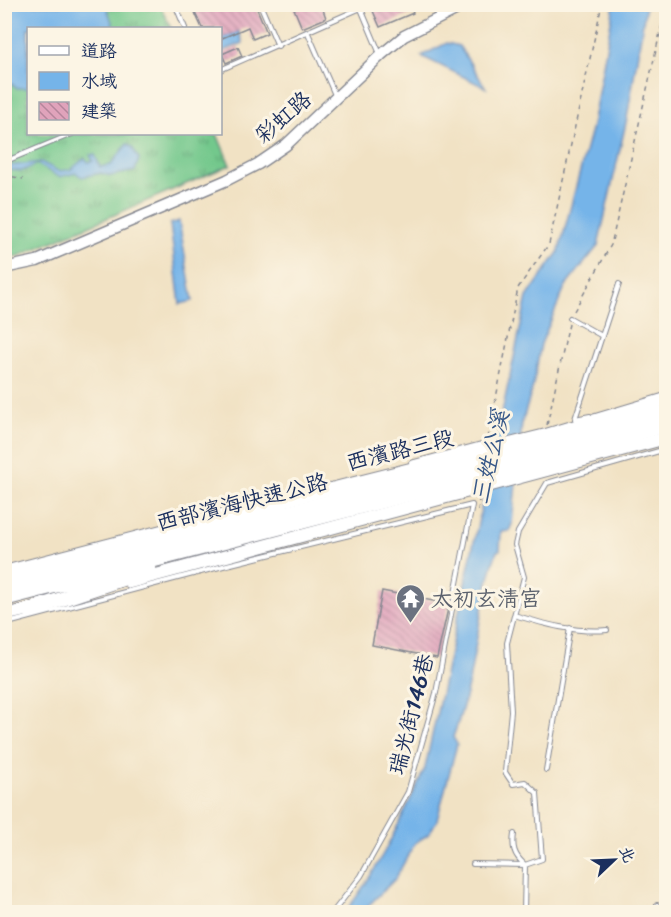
<svg xmlns="http://www.w3.org/2000/svg" width="671" height="917" font-family="Sriracha,'LXGW WenKai TC',sans-serif">
	<defs>
		<pattern id="grass-tufts" width="24" height="20" patternUnits="userSpaceOnUse" patternTransform="scale(1.5)"><rect width="24" height="20" fill="#73c88c"/><path d="M3 7l-1-3M5 7V3M7 7l1-3M15 17l-1-3M17 17v-4M19 17l1-3" fill="none" stroke="#5ea376"/></pattern>
		<pattern id="building-back-hatch" width="6" height="6" patternUnits="userSpaceOnUse" patternTransform="scale(1.5)"><rect width="6" height="6" fill="#e0a3bb"/><path d="M-1 5l2 2M0 0l6 6M5-1l2 2" fill="none" stroke="#b5859b"/></pattern>
	</defs>
	<rect width="100%" height="100%" fill="#fcf5e5"/>
	<filter id="ink" filterUnits="userSpaceOnUse"><feTurbulence type="fractalNoise" baseFrequency=".0167" numOctaves="2"/><feDisplacementMap in="SourceGraphic" scale="12" xChannelSelector="R" yChannelSelector="G"/><feConvolveMatrix kernelMatrix="1 2 1 2 8 2 1 2 1" color-interpolation-filters="sRGB"/></filter>
	<filter id="wash" filterUnits="userSpaceOnUse"><feTurbulence type="fractalNoise" baseFrequency=".008" numOctaves="4" result="noise"/><feDisplacementMap in="SourceGraphic" scale="24" xChannelSelector="R" yChannelSelector="G"/><feGaussianBlur stdDeviation="1.35" result="paint"/><feColorMatrix in="noise" values="0 0 0 0 0 0 0 0 0 0 0 0 0 0 0 0 0 1.4 0 .05"/><feComposite in="paint" operator="in"/></filter>
	<g filter="url(#wash)">
		<rect width="100%" height="100%" fill="#f1e2c4"/>
		<!-- grass -->
		<path fill="url(#grass-tufts)" stroke="#477c75" stroke-width="1.5" d="M5 5H160L171 28H28V134H217L230 165 19 256 5 258Z"/>
		<!-- water -->
		<path fill="#75b4e9" stroke="#4872a4" stroke-width="1.5" d="M4 5H106L114 28H28V88H16L5 77Z
			M614 5H646L627 118 598 246 565 287 541 344 533 386 522 423 512 524 509 531 501 532 500 550 497 551C476 612 476 677 453 737L457 744 437 820 429 834 415 843 395 879 369 905 366 912H345C379 870 402 817 425 768L527 297 559 251 592 126Z
			M239 31 243 43 221 52V39Z
			M447 43 459 46 486 88 421 56Z
			M127 144 132 147 139 159 135 171 110 176 101 173 82 177 76 173 59 177 37 164 22 171 9 170V166L41 162 58 171 70 170 85 158 88 162 93 161 90 155H95L100 167 111 165Z
			M179 221 193 301 180 304 170 224Z"/>
		<g id="blocks">
			<!-- building -->
			<path fill="url(#building-back-hatch)" d="M191 4H255L267 33 253 39 248 27 220 39V28H202Z
				M292 4H321L326 18 302 28Z
				M390 4H410L413 13 380 27 373 11Z
				M238 47 242 56 226 63 222 54Z
				M382 591 449 604 437 658 372 645Z"/>
		</g>
	</g>
	<g filter="url(#ink)">
		<use href="#blocks" fill-opacity="0" stroke="#868891" stroke-width="1.5"/>
		<g fill="none" stroke-linecap="round" stroke-linejoin="round">
			<defs>
				<path id="lane" d="M175 4 185 28
					M260 4 278 46
					M359 4 380 54
					M308 33 335 95
					M220 70 370 4
					M4 162 72 134
					M4 239V258
					M570 318 602 336
					M575 419 619 284
					M575 419 590 416
					M411 463 482 444
					M4 568 284 495
					M514 615C544 624 575 633 607 630
					M4 624 227 565 472 505 436 693 408 792 361 876 333 912
					M546 770 570 628
					M514 834C512 847 514 855 524 864
					M473 864 525 865
					M524 912 525 865 542 859 537 793 525 782 513 784 505 772 511 711 507 643 524 577 515 545 518 532 547 483 666 449
					M656 912 657 905"/>
				<path id="secondary" d="M4 268 37 261 227 180 258 164 286 145 381 55 404 36 467 4"/>
				<path id="primary" d="M271 504 546 435 666 399
					M4 574 225 516
					M130 582 666 438
					M4 615 38 607"/>
				<path id="highway" d="M217 518 280 506
					M4 585 490 461 666 412
					M4 599 541 460 666 425
					M29 610 149 570"/>
			</defs>
			<!-- lane casing -->
			<use href="#lane" stroke="#868891" stroke-width="6"/>
			<!-- secondary casing -->
			<use href="#secondary" stroke="#868891" stroke-width="13"/>
			<!-- primary casing -->
			<use href="#primary" stroke="#868891" stroke-width="14"/>
			<!-- highway casing -->
			<use href="#highway" stroke="#868891" stroke-width="16"/>
			<!-- path -->
			<path stroke="#868891" stroke-width="1.5" stroke-dasharray="4.5 4.5" stroke-linecap="butt" d="M4 175 23 179
				M574 311 611 245 666 7
				M547 425 569 324
				M488 438 518 288 549 244 602 4
				M478 511 479 499"/>
			<!-- lane -->
			<use href="#lane" stroke="#fff" stroke-width="4"/>
			<!-- secondary -->
			<use href="#secondary" stroke="#fff" stroke-width="10"/>
			<!-- primary -->
			<use href="#primary" stroke="#fff" stroke-width="12"/>
			<!-- highway -->
			<use href="#highway" stroke="#fff" stroke-width="14"/>
		</g>
	</g>
	<!-- icons -->
	<defs>
		<symbol id="temple-pin" viewBox="-11 -11 22 30"><path d="M0 17L-7.5 6A9.5 9.5 0 1 1 7.5 6Z" fill="#6b7280" stroke="#fcf5e5"/><path d="M0-6L5-2H3V0L6.5 2.5H4V6H1.5V3h-3V6H-4V2.5H-6.5L-3 0V-2H-5Z" fill="#fff"/></symbol>
	</defs>
	<g fill-rule="evenodd">
		<use href="#temple-pin" x="394" y="582" width="33" height="45"/>
	</g>
	<g text-anchor="middle" dominant-baseline="central" stroke-width="6" stroke-linejoin="round" paint-order="stroke">
		<!-- street labels -->
		<g font-size="22" fill="#1b2f5e" stroke="#fcf5e5">
			<text transform="translate(283 117) rotate(-41)">彩虹路</text>
			<text transform="translate(400 450) rotate(-14)">西濱路三段</text>
			<text transform="translate(242 502) rotate(-14)">西部濱海快速公路</text>
			<text transform="translate(411 714) rotate(-76)">瑞光街146巷</text>
		</g>
		<!-- worship labels -->
		<g font-size="22" fill="#5b616d" stroke="#fcf5e5" text-anchor="start">
			<text x="431" y="598">太初玄清宮</text>
		</g>
		<!-- water labels -->
		<g font-size="24" font-style="italic" fill="#365788" stroke="#fcf5e5">
			<text transform="translate(490 457) rotate(-77)">三姓公溪</text>
		</g>
	</g>
	<!-- margin -->
	<rect width="671" height="917" fill="none" stroke="#fcf5e5" stroke-width="24"/>
	<!-- legend -->
	<rect x="27" y="27" width="195" height="108" fill="#fcf5e5" stroke="#a2a6af" stroke-width="1.5"/>
	<rect x="39" y="46" width="30" height="9" fill="#ffffff" stroke="#a2a6af" stroke-width="1.5"/>
	<text x="81" y="57" font-size="18" fill="#1b2f5e">道路</text>
	<rect x="39" y="72" width="30" height="18" fill="#75b4e9" stroke="#a2a6af" stroke-width="1.5"/>
	<text x="81" y="87" font-size="18" fill="#1b2f5e">水域</text>
	<rect x="39" y="102" width="30" height="18" fill="url(#building-back-hatch)" stroke="#a2a6af" stroke-width="1.5"/>
	<text x="81" y="117" font-size="18" fill="#1b2f5e">建築</text>
	<!-- north arrow -->
	<g transform="translate(614 860) rotate(67)" stroke="#fcf5e5" stroke-width="4.5" paint-order="stroke">
	<path d="M0-4.5L10 22L0 15L-10 22Z" fill="#1b2f5e"/>
	<text y="-9" font-size="16" font-weight="bold" text-anchor="middle" fill="#1b2f5e">北</text>
	</g>
</svg>
